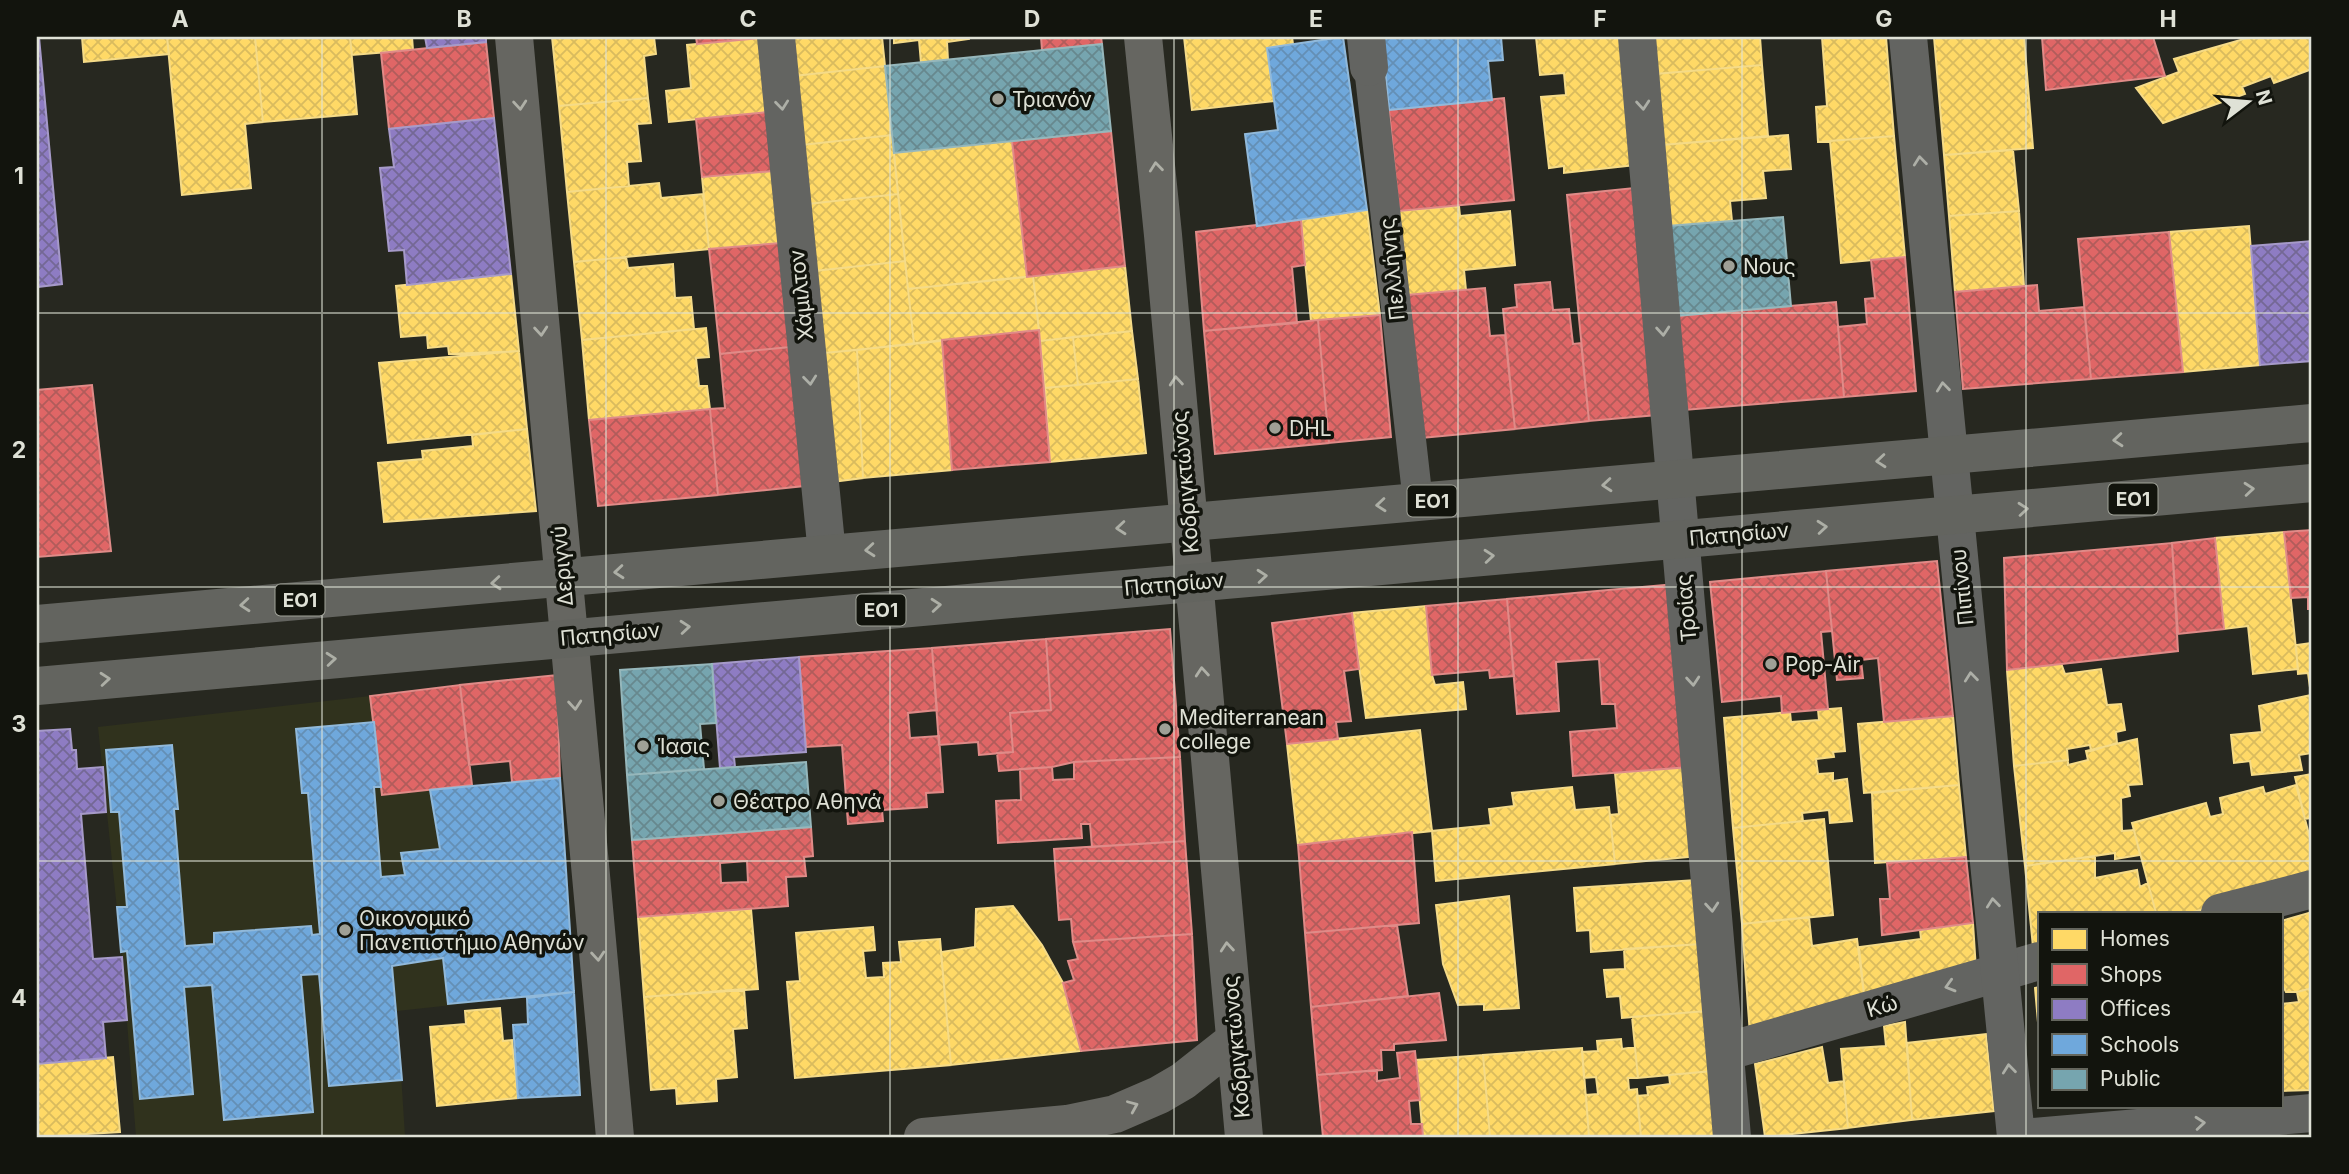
<svg xmlns="http://www.w3.org/2000/svg" width="2349" height="1174" font-family="Inter,sans-serif">
	<defs>
		<pattern id="homes-cross-hatch" width="8" height="8" patternUnits="userSpaceOnUse" patternTransform="scale(1.75)"><rect width="8" height="8" fill="#ffd966"/><path d="M0 0l8 8M0 8l8-8" fill="none" stroke="#d9bb5e"/></pattern>
		<pattern id="shops-cross-hatch" width="8" height="8" patternUnits="userSpaceOnUse" patternTransform="scale(1.75)"><rect width="8" height="8" fill="#e06666"/><path d="M0 0l8 8M0 8l8-8" fill="none" stroke="#b15c5b"/></pattern>
		<pattern id="offices-cross-hatch" width="8" height="8" patternUnits="userSpaceOnUse" patternTransform="scale(1.75)"><rect width="8" height="8" fill="#8e7cc3"/><path d="M0 0l8 8M0 8l8-8" fill="none" stroke="#746895"/></pattern>
		<pattern id="schools-cross-hatch" width="8" height="8" patternUnits="userSpaceOnUse" patternTransform="scale(1.75)"><rect width="8" height="8" fill="#6fa8dc"/><path d="M0 0l8 8M0 8l8-8" fill="none" stroke="#648fb5"/></pattern>
		<pattern id="public-cross-hatch" width="8" height="8" patternUnits="userSpaceOnUse" patternTransform="scale(1.75)"><rect width="8" height="8" fill="#76a5af"/><path d="M0 0l8 8M0 8l8-8" fill="none" stroke="#67888e"/></pattern>
	</defs>
	<rect width="100%" height="100%" fill="#272820"/>
	<!-- built -->
	<path fill="#30321d" d="M370 696 382 795 560 778 574 992 397 1011 405 1136 136 1137 122 957 98 727Z"/>
	<!-- homes -->
	<path fill="url(#homes-cross-hatch)" stroke="#f5db88" stroke-width="2" d="M82 37H167L169 54 84 62Z
		M167 37H255L263 122 245 124 251 188 182 195Z
		M255 37H350L357 114 263 122Z
		M350 37H412L413 50 352 55Z
		M552 37H654L656 54 644 56 648 98 559 106Z
		M790 37H882L885 66 794 76Z
		M894 37H969V39L947 42 948 60 921 63 919 40 894 43Z
		M1184 37H1292L1293 44 1267 48 1274 101 1192 110Z
		M1536 37H1622L1635 165 1564 173V166L1549 168 1541 97 1566 95 1564 73 1540 75Z
		M1652 37H1760L1762 65 1655 74Z
		M1822 37H1886L1894 136 1818 142 1816 107 1827 106Z
		M1934 37H2024L2033 148 1944 155Z
		M2251 37H2312V69L2274 83 2271 76 2242 87 2245 94 2163 123 2136 88 2179 72 2174 59Z
		M760 38 768 112 669 122 666 91 691 88 687 45Z
		M1762 65 1768 136 1661 145 1655 74Z
		M885 66 892 135 802 145 794 76Z
		M648 98 651 123 637 124 641 161 627 162 629 186 567 192 559 106Z
		M892 135 898 194 808 204 802 145Z
		M1788 135 1791 169 1763 171 1766 198 1730 201 1732 221 1668 226 1661 145Z
		M1894 136 1905 257 1841 263 1830 141Z
		M1012 141 1027 277 908 289 894 153Z
		M2013 150 2019 211 1949 216 1944 155Z
		M773 171 781 243 709 249 702 177Z
		M659 183 661 198 703 194 709 249 574 262 567 192Z
		M898 194 905 261 815 271 808 204Z
		M1459 206 1460 216 1510 211 1515 265 1464 270 1466 290 1407 295 1399 211Z
		M1367 210 1380 315 1311 321 1301 220Z
		M2019 211 2024 286 1955 292 1949 216Z
		M2249 226 2260 365 2183 372 2169 232Z
		M626 257 628 268 673 264 675 298 691 297 694 329 582 340 574 262Z
		M905 261 914 344 824 353 815 271Z
		M1125 266 1132 331 1040 341 1033 276Z
		M511 274 519 351 449 354 448 346 428 348 427 335 401 337 396 286Z
		M1033 276 1039 330 914 344 908 289Z
		M706 328 709 357 696 358 699 386H707L710 409 589 420 582 340Z
		M1132 331 1138 379 1078 385 1073 337Z
		M1073 337 1078 385 1045 388 1040 341Z
		M942 340 952 470 863 478 857 350Z
		M857 350 863 478 831 482 824 353Z
		M519 351 527 429 388 443 379 363Z
		M1138 379 1146 453 1050 462 1045 388Z
		M527 429 536 511 384 522 378 463 423 459 422 451 473 446 472 435Z
		M2284 532 2298 669 2253 674 2248 626 2224 629 2215 538Z
		M1426 606 1432 675 1435 685 1463 682 1466 709 1366 718 1352 613Z
		M2312 643V695H2311L2308 673 2298 674 2296 645Z
		M2061 663 2065 674 2101 669 2107 705 2121 704 2125 730 2116 732 2117 743 2091 751 2090 745 2067 749 2068 760 2014 766 2007 670Z
		M2311 695 2312 753 2299 755 2302 770 2252 775 2250 761 2234 763 2231 735 2262 732 2259 706Z
		M1841 708 1845 751 1833 752 1834 757 1816 759 1818 774 1833 773V781L1847 779 1852 821 1830 823 1829 810 1802 813 1803 821 1733 828 1724 718 1790 712 1791 722 1819 720 1818 710Z
		M1953 716 1959 785 1864 793 1858 724Z
		M1420 730 1432 831 1298 845 1287 744Z
		M2137 739 2142 784 2128 785 2130 796 2121 798 2122 831 2134 830 2140 855 2115 859V853L2025 866 2014 766 2068 760V765L2088 760 2086 751Z
		M1690 767 1698 856 1615 864 1610 815 1619 814 1615 773Z
		M2312 774V818L2305 819 2295 777Z
		M1959 785 1966 857 1875 863 1872 793Z
		M2296 785 2312 846V881L2189 913H2156L2132 823 2206 803 2210 817 2223 814 2220 798 2263 787 2265 794Z
		M1572 787 1575 810 1609 807 1615 864 1436 881 1432 831 1491 825 1489 809 1514 806 1512 793Z
		M1824 819 1833 915 1742 924 1733 828Z
		M2095 856V878L2137 870 2140 887 2148 883 2156 913H2039V955L2034 957 2025 866Z
		M1696 880 1700 944 1591 952 1590 930 1577 931 1574 888Z
		M1509 896 1519 1008 1484 1010V1004L1458 1005 1443 964 1436 905Z
		M1013 906 1042 945 1063 983 1081 1051 951 1065 941 952 975 947 976 909Z
		M751 909 758 989 644 997 638 917Z
		M2312 912V988L2297 992H2286L2284 988 2281 990V921Z
		M1809 917 1812 946 1857 939 1865 1003 1750 1035 1742 924Z
		M1973 923 1976 970 1865 1003 1859 947 1921 939 1920 930Z
		M873 927 875 950 863 951 866 978 884 977 883 963 901 962 899 942 940 939 951 1065 795 1078 787 982 800 981 796 933Z
		M1700 944 1706 1011 1622 1018 1620 996 1607 997 1604 970 1625 969 1624 949Z
		M2039 987V1034L2035 988Z
		M2312 988V1090L2281 1091V1004L2299 1002 2297 992Z
		M744 989 747 1028 733 1029 737 1077 716 1079 717 1101 677 1104 676 1088 651 1090 644 997Z
		M500 1008 503 1041 512 1040 518 1098 437 1106 430 1027 466 1024 465 1011Z
		M1706 1011 1712 1071 1638 1078 1632 1017Z
		M1905 1022 1912 1120 1848 1128 1841 1049 1886 1046 1884 1026Z
		M1986 1034 1994 1111 1912 1120 1907 1043Z
		M1621 1039 1622 1049 1635 1047 1638 1078H1628L1629 1090 1637 1089 1641 1137H1589L1586 1095 1598 1094 1596 1077 1584 1078 1582 1052 1598 1051 1597 1041Z
		M1822 1047 1828 1083 1844 1081 1848 1128 1765 1137 1755 1064Z
		M1582 1048 1589 1137H1490L1483 1055Z
		M1483 1055 1490 1137H1423L1416 1060Z
		M113 1057 120 1132 37 1137V1064Z
		M1712 1071 1719 1137H1641L1637 1096 1648 1095 1647 1087 1670 1084 1669 1075Z"/>
	<!-- shops -->
	<path fill="url(#shops-cross-hatch)" stroke="#e08b88" stroke-width="2" fill-rule="evenodd" d="M696 37H760V38L697 44Z
		M1041 37H1101L1102 44 1042 50Z
		M2042 37H2153L2165 76 2046 90Z
		M486 42 494 118 389 129 381 53Z
		M1504 98 1514 200 1399 211 1389 110Z
		M768 112 773 171 702 177 696 119Z
		M1111 131 1125 266 1027 277 1012 141Z
		M1634 188 1657 415 1589 421 1567 195Z
		M1301 220 1305 265 1292 267 1297 323 1204 331 1196 232Z
		M2169 232 2183 372 2091 379 2078 239Z
		M781 243 790 347 720 354 709 249Z
		M1905 257 1916 391 1844 397 1838 327 1867 324 1865 299 1875 298 1871 260Z
		M1550 282 1553 310 1569 309 1573 344 1581 343 1589 421 1515 429 1503 309 1517 307 1515 285Z
		M2037 285 2039 311 2084 307 2091 379 1963 389 1955 292Z
		M1485 288 1490 336 1505 335 1515 429 1422 438 1407 295Z
		M1836 302 1844 397 1684 410 1676 316Z
		M1380 315 1391 437 1329 443 1318 320Z
		M1318 320 1329 443 1215 454 1204 331Z
		M1039 330 1050 462 952 470 942 340Z
		M790 347 804 486 718 495 710 409 725 408 720 354Z
		M92 385 111 551 37 557V390Z
		M710 409 718 495 598 506 589 420Z
		M2312 530V609H2308V597L2291 598 2284 532Z
		M2215 538 2224 629 2178 634 2172 543Z
		M2172 543 2178 651 2007 670 2004 558Z
		M1937 561 1953 716 1884 722 1878 658 1861 660 1863 678 1837 680 1826 571Z
		M1826 571 1832 631 1821 632 1828 709 1782 713 1781 696 1722 702 1710 582Z
		M1675 584 1690 767 1573 776 1570 732 1617 728 1615 704H1602L1599 659 1556 662 1559 711 1517 714 1507 599Z
		M1507 599 1514 676 1490 678 1489 670 1432 675 1426 606Z
		M1352 613 1359 669 1344 671 1351 721 1336 722 1338 739 1287 744 1272 623Z
		M1170 629 1180 757 1074 762 1052 767 999 771 997 753 1013 752 1010 713 1051 710 1046 639Z
		M1046 639 1051 710 1010 713 1013 752 979 755 978 742 939 745 932 648Z
		M932 648 937 710 908 713 910 738 939 736 943 792 926 793 927 807 882 810 883 821 848 824 842 745 806 747 799 657Z
		M557 675 560 778 512 782 510 761 469 765 460 685Z
		M460 685 472 785 382 795 370 696Z
		M1180 757 1185 841 1092 847 1090 824H1081L1082 838 998 843 996 801 1021 800 1020 769 1052 767 1053 780 1074 779V762Z
		M811 827 813 856 804 857 806 876 786 877 788 906 638 917 632 840ZM747 861 748 882 721 883 720 863Z
		M1412 832 1419 923 1305 933 1298 845Z
		M1185 841 1192 934 1073 942 1071 919 1059 920 1054 849Z
		M1966 857 1973 923 1882 935 1880 899H1890L1887 863Z
		M1397 925 1408 996 1311 1007 1305 933Z
		M1192 934 1197 1040 1081 1051 1063 983 1074 980 1068 961 1078 959 1073 942Z
		M1439 993 1446 1040 1394 1044V1050H1381L1382 1070 1317 1075 1311 1007Z
		M1415 1051 1420 1100 1409 1101 1411 1124H1422L1423 1137H1323L1317 1075 1377 1070V1081L1400 1078 1397 1053Z"/>
	<!-- offices -->
	<path fill="url(#offices-cross-hatch)" stroke="#a69ac9" stroke-width="2" d="M37 37H39L62 284 37 287Z
		M425 37H486V42L427 48Z
		M494 118 511 274 407 285 404 250 389 251 380 168 394 167 389 129Z
		M2312 241V361L2260 365 2251 246Z
		M799 657 806 752 734 757 735 767 720 768 712 664Z
		M70 729 72 750H76L77 769 103 767 106 812 81 814 93 959 122 957 127 1020 103 1022 106 1058 37 1064V731Z"/>
	<!-- schools -->
	<path fill="url(#schools-cross-hatch)" stroke="#91b9da" stroke-width="2" d="M1343 37 1367 210 1257 226 1245 134 1278 130 1267 48Z
		M1382 37H1501L1503 60 1488 61 1492 100 1389 110Z
		M374 722 381 787H374L381 877 405 875 401 853 440 849 430 790 560 778 574 992 448 1004 443 958 392 966 402 1080 329 1086 319 974 301 975 313 1112 224 1120 212 985 184 987 193 1094 140 1099 127 951 121 952 117 907H127L119 812H111L106 750 172 745 178 809H174L185 946 214 944V933L311 926 312 935 320 934 308 793H302L296 729Z
		M574 992 580 1095 518 1098 513 1025 528 1024 527 998Z"/>
	<!-- public -->
	<path fill="url(#public-cross-hatch)" stroke="#96b7bb" stroke-width="2" d="M1102 44 1111 131 894 153 885 66Z
		M1783 217 1791 306 1676 316 1668 226Z
		M712 664 716 723 700 724 704 769 627 775 620 670Z
		M806 762 811 827 632 840 627 775Z"/>
	<g fill="none" stroke-linecap="round" stroke-linejoin="round">
		<!-- pedestrian -->
		<path stroke="#636461" stroke-width="30" d="M1369 67 1418 502"/>
		<!-- minor -->
		<path stroke="#636461" stroke-width="38" d="M776 37 827 554
			M1366 37 1369 67
			M1637 37 1732 1137
			M2220 913 2312 889
			M1725 1052 2039 961"/>
		<!-- tertiary -->
		<path stroke="#636461" stroke-width="38" d="M1908 37 2016 1137
			M2034 1137 2312 1113"/>
		<!-- secondary -->
		<path stroke="#666661" stroke-width="38" d="M514 37 615 1137
			M1143 37 1163 235 1244 1137
			M923 1137 1067 1124 1115 1114 1159 1095 1183 1081 1235 1040"/>
		<!-- primary -->
		<path stroke="#63645f" stroke-width="38" d="M37 624 2312 423
			M37 686 2312 483"/>
	</g>
	<!-- one-way arrows -->
	<defs><path id="oneway-chevron" d="M-2-3.5L2.5 0L-2 3.5" fill="none" stroke-width="1.6" stroke-linecap="round" stroke-linejoin="round" transform="scale(1.75)"/></defs>
	<g stroke="#afb0a7">
		<use href="#oneway-chevron" transform="translate(520 105) rotate(85)"/>
		<use href="#oneway-chevron" transform="translate(1156 167) rotate(-96)"/>
		<use href="#oneway-chevron" transform="translate(541 331) rotate(85)"/>
		<use href="#oneway-chevron" transform="translate(1176 381) rotate(-95)"/>
		<use href="#oneway-chevron" transform="translate(1202 672) rotate(-95)"/>
		<use href="#oneway-chevron" transform="translate(575 705) rotate(85)"/>
		<use href="#oneway-chevron" transform="translate(1227 947) rotate(-95)"/>
		<use href="#oneway-chevron" transform="translate(598 956) rotate(85)"/>
		<use href="#oneway-chevron" transform="translate(1133 1106) rotate(-23)"/>
	</g>
	<g stroke="#adafa7">
		<use href="#oneway-chevron" transform="translate(782 105) rotate(84)"/>
		<use href="#oneway-chevron" transform="translate(1643 105) rotate(85)"/>
		<use href="#oneway-chevron" transform="translate(1920 161) rotate(-96)"/>
		<use href="#oneway-chevron" transform="translate(1663 331) rotate(85)"/>
		<use href="#oneway-chevron" transform="translate(810 380) rotate(84)"/>
		<use href="#oneway-chevron" transform="translate(1943 387) rotate(-96)"/>
		<use href="#oneway-chevron" transform="translate(1971 677) rotate(-96)"/>
		<use href="#oneway-chevron" transform="translate(1693 681) rotate(85)"/>
		<use href="#oneway-chevron" transform="translate(1993 903) rotate(-96)"/>
		<use href="#oneway-chevron" transform="translate(1712 907) rotate(85)"/>
		<use href="#oneway-chevron" transform="translate(1950 986) rotate(164)"/>
		<use href="#oneway-chevron" transform="translate(2009 1069) rotate(-96)"/>
		<use href="#oneway-chevron" transform="translate(2200 1123) rotate(-5)"/>
	</g>
	<g stroke="#adafa6">
		<use href="#oneway-chevron" transform="translate(2118 440) rotate(175)"/>
		<use href="#oneway-chevron" transform="translate(1881 461) rotate(175)"/>
		<use href="#oneway-chevron" transform="translate(1607 485) rotate(175)"/>
		<use href="#oneway-chevron" transform="translate(2249 489) rotate(-5)"/>
		<use href="#oneway-chevron" transform="translate(1381 505) rotate(175)"/>
		<use href="#oneway-chevron" transform="translate(2023 509) rotate(-5)"/>
		<use href="#oneway-chevron" transform="translate(1822 527) rotate(-5)"/>
		<use href="#oneway-chevron" transform="translate(1121 528) rotate(175)"/>
		<use href="#oneway-chevron" transform="translate(870 550) rotate(175)"/>
		<use href="#oneway-chevron" transform="translate(1489 556) rotate(-5)"/>
		<use href="#oneway-chevron" transform="translate(619 572) rotate(175)"/>
		<use href="#oneway-chevron" transform="translate(1262 576) rotate(-5)"/>
		<use href="#oneway-chevron" transform="translate(496 583) rotate(175)"/>
		<use href="#oneway-chevron" transform="translate(245 605) rotate(175)"/>
		<use href="#oneway-chevron" transform="translate(936 605) rotate(-5)"/>
		<use href="#oneway-chevron" transform="translate(685 627) rotate(-5)"/>
		<use href="#oneway-chevron" transform="translate(331 659) rotate(-5)"/>
		<use href="#oneway-chevron" transform="translate(105 679) rotate(-5)"/>
	</g>
	<!-- grid -->
	<path fill="none" stroke="#dfe1d6" stroke-width="2" stroke-opacity="0.55" d="M322 37V1137M606 37V1137M890 37V1137M1174 37V1137M1458 37V1137M1742 37V1137M2026 37V1137M37 313H2312M37 587H2312M37 861H2312"/>
	<!-- markers -->
	<g fill="#9fa096" stroke="#12140d" stroke-width="2.5">
		<circle cx="998" cy="99" r="7"/>
		<circle cx="1729" cy="266" r="7"/>
		<circle cx="1275" cy="428" r="7"/>
		<circle cx="1771" cy="664" r="7"/>
		<circle cx="1165" cy="729" r="7"/>
		<circle cx="643" cy="746" r="7"/>
		<circle cx="719" cy="801" r="7"/>
		<circle cx="345" cy="930" r="7"/>
	</g>
	<g text-anchor="middle" dominant-baseline="central" stroke-width="7" stroke-linejoin="round" paint-order="stroke">
		<!-- shield labels -->
		<g fill="#12140d" stroke="#a2a49a" stroke-width="2">
			<rect x="2108.5" y="483.5" width="49" height="31" rx="5"/>
			<rect x="1407.5" y="485.5" width="49" height="31" rx="5"/>
			<rect x="275.5" y="584.5" width="49" height="31" rx="5"/>
			<rect x="856.5" y="594.5" width="49" height="31" rx="5"/>
		</g>
		<g font-size="19" font-weight="bold" fill="#dfe1d6">
			<text x="2133" y="499">ΕΟ1</text>
			<text x="1432" y="501">ΕΟ1</text>
			<text x="300" y="600">ΕΟ1</text>
			<text x="881" y="610">ΕΟ1</text>
		</g>
		<!-- poi labels -->
		<g font-size="21" fill="#dfe1d6" stroke="#12140d" text-anchor="start">
			<text x="1012" y="99">Τριανόν</text>
			<text x="1743" y="266">Νους</text>
			<text x="1289" y="428">DHL</text>
			<text x="1785" y="664">Pop-Air</text>
			<text x="1179" y="717">Mediterranean<tspan x="1179" dy="24">college</tspan></text>
			<text x="657" y="746">Ίασις</text>
			<text x="733" y="801">Θέατρο Αθηνά</text>
			<text x="359" y="918">Οικονομικό<tspan x="359" dy="24">Πανεπιστήμιο Αθηνών</tspan></text>
		</g>
		<!-- street labels -->
		<g font-size="21" fill="#dfe1d6" stroke="#12140d">
			<text transform="translate(1392 269) rotate(-96)">Πελλήνης</text>
			<text transform="translate(801 295) rotate(-96)">Χάμιλτον</text>
			<text transform="translate(1185 482) rotate(-95)">Κοδριγκτώνος</text>
			<text transform="translate(1739 534) rotate(-5)">Πατησίων</text>
			<text transform="translate(562 566) rotate(-95)">Δεριγνύ</text>
			<text transform="translate(1174 584) rotate(-5)">Πατησίων</text>
			<text transform="translate(1962 587) rotate(-96)">Πιπίνου</text>
			<text transform="translate(1686 608) rotate(-95)">Τροίας</text>
			<text transform="translate(610 634) rotate(-5)">Πατησίων</text>
			<text transform="translate(1882 1006) rotate(-16)">Κώ</text>
			<text transform="translate(1236 1047) rotate(-95)">Κοδριγκτώνος</text>
		</g>
	</g>
	<!-- border -->
	<rect width="2349" height="1174" fill="none" stroke="#12140d" stroke-width="77"/>
	<!-- legend -->
	<rect x="2038" y="912" width="245" height="196" fill="#12140d" stroke="#64665d" stroke-width="2"/>
	<rect x="2052" y="929" width="35" height="21" fill="#ffd966" stroke="#64665d" stroke-width="2"/>
	<text x="2100" y="946" font-size="21" fill="#dfe1d6">Homes</text>
	<rect x="2052" y="964" width="35" height="21" fill="#e06666" stroke="#64665d" stroke-width="2"/>
	<text x="2100" y="982" font-size="21" fill="#dfe1d6">Shops</text>
	<rect x="2052" y="999" width="35" height="21" fill="#8e7cc3" stroke="#64665d" stroke-width="2"/>
	<text x="2100" y="1016" font-size="21" fill="#dfe1d6">Offices</text>
	<rect x="2052" y="1034" width="35" height="21" fill="#6fa8dc" stroke="#64665d" stroke-width="2"/>
	<text x="2100" y="1052" font-size="21" fill="#dfe1d6">Schools</text>
	<rect x="2052" y="1069" width="35" height="21" fill="#76a5af" stroke="#64665d" stroke-width="2"/>
	<text x="2100" y="1086" font-size="21" fill="#dfe1d6">Public</text>
	<!-- north arrow -->
	<g transform="translate(2248 102) rotate(74)" stroke="#12140d" stroke-width="5" paint-order="stroke">
	<path d="M0-5L12 26L0 18L-12 26Z" fill="#dfe1d6"/>
	<text y="-10" font-size="19" font-weight="bold" text-anchor="middle" fill="#dfe1d6">N</text>
	</g>
	<rect x="38" y="38" width="2272" height="1098" fill="none" stroke="#dfe1d6" stroke-width="2.5"/>
	<g font-size="23" text-anchor="middle" font-weight="bold" fill="#dfe1d6">
		<text x="180" y="27">A</text>
		<text x="464" y="27">B</text>
		<text x="748" y="27">C</text>
		<text x="1032" y="27">D</text>
		<text x="1316" y="27">E</text>
		<text x="1600" y="27">F</text>
		<text x="1884" y="27">G</text>
		<text x="2168" y="27">H</text>
		<text x="19" y="184">1</text>
		<text x="19" y="458">2</text>
		<text x="19" y="732">3</text>
		<text x="19" y="1006">4</text>
	</g>
</svg>
